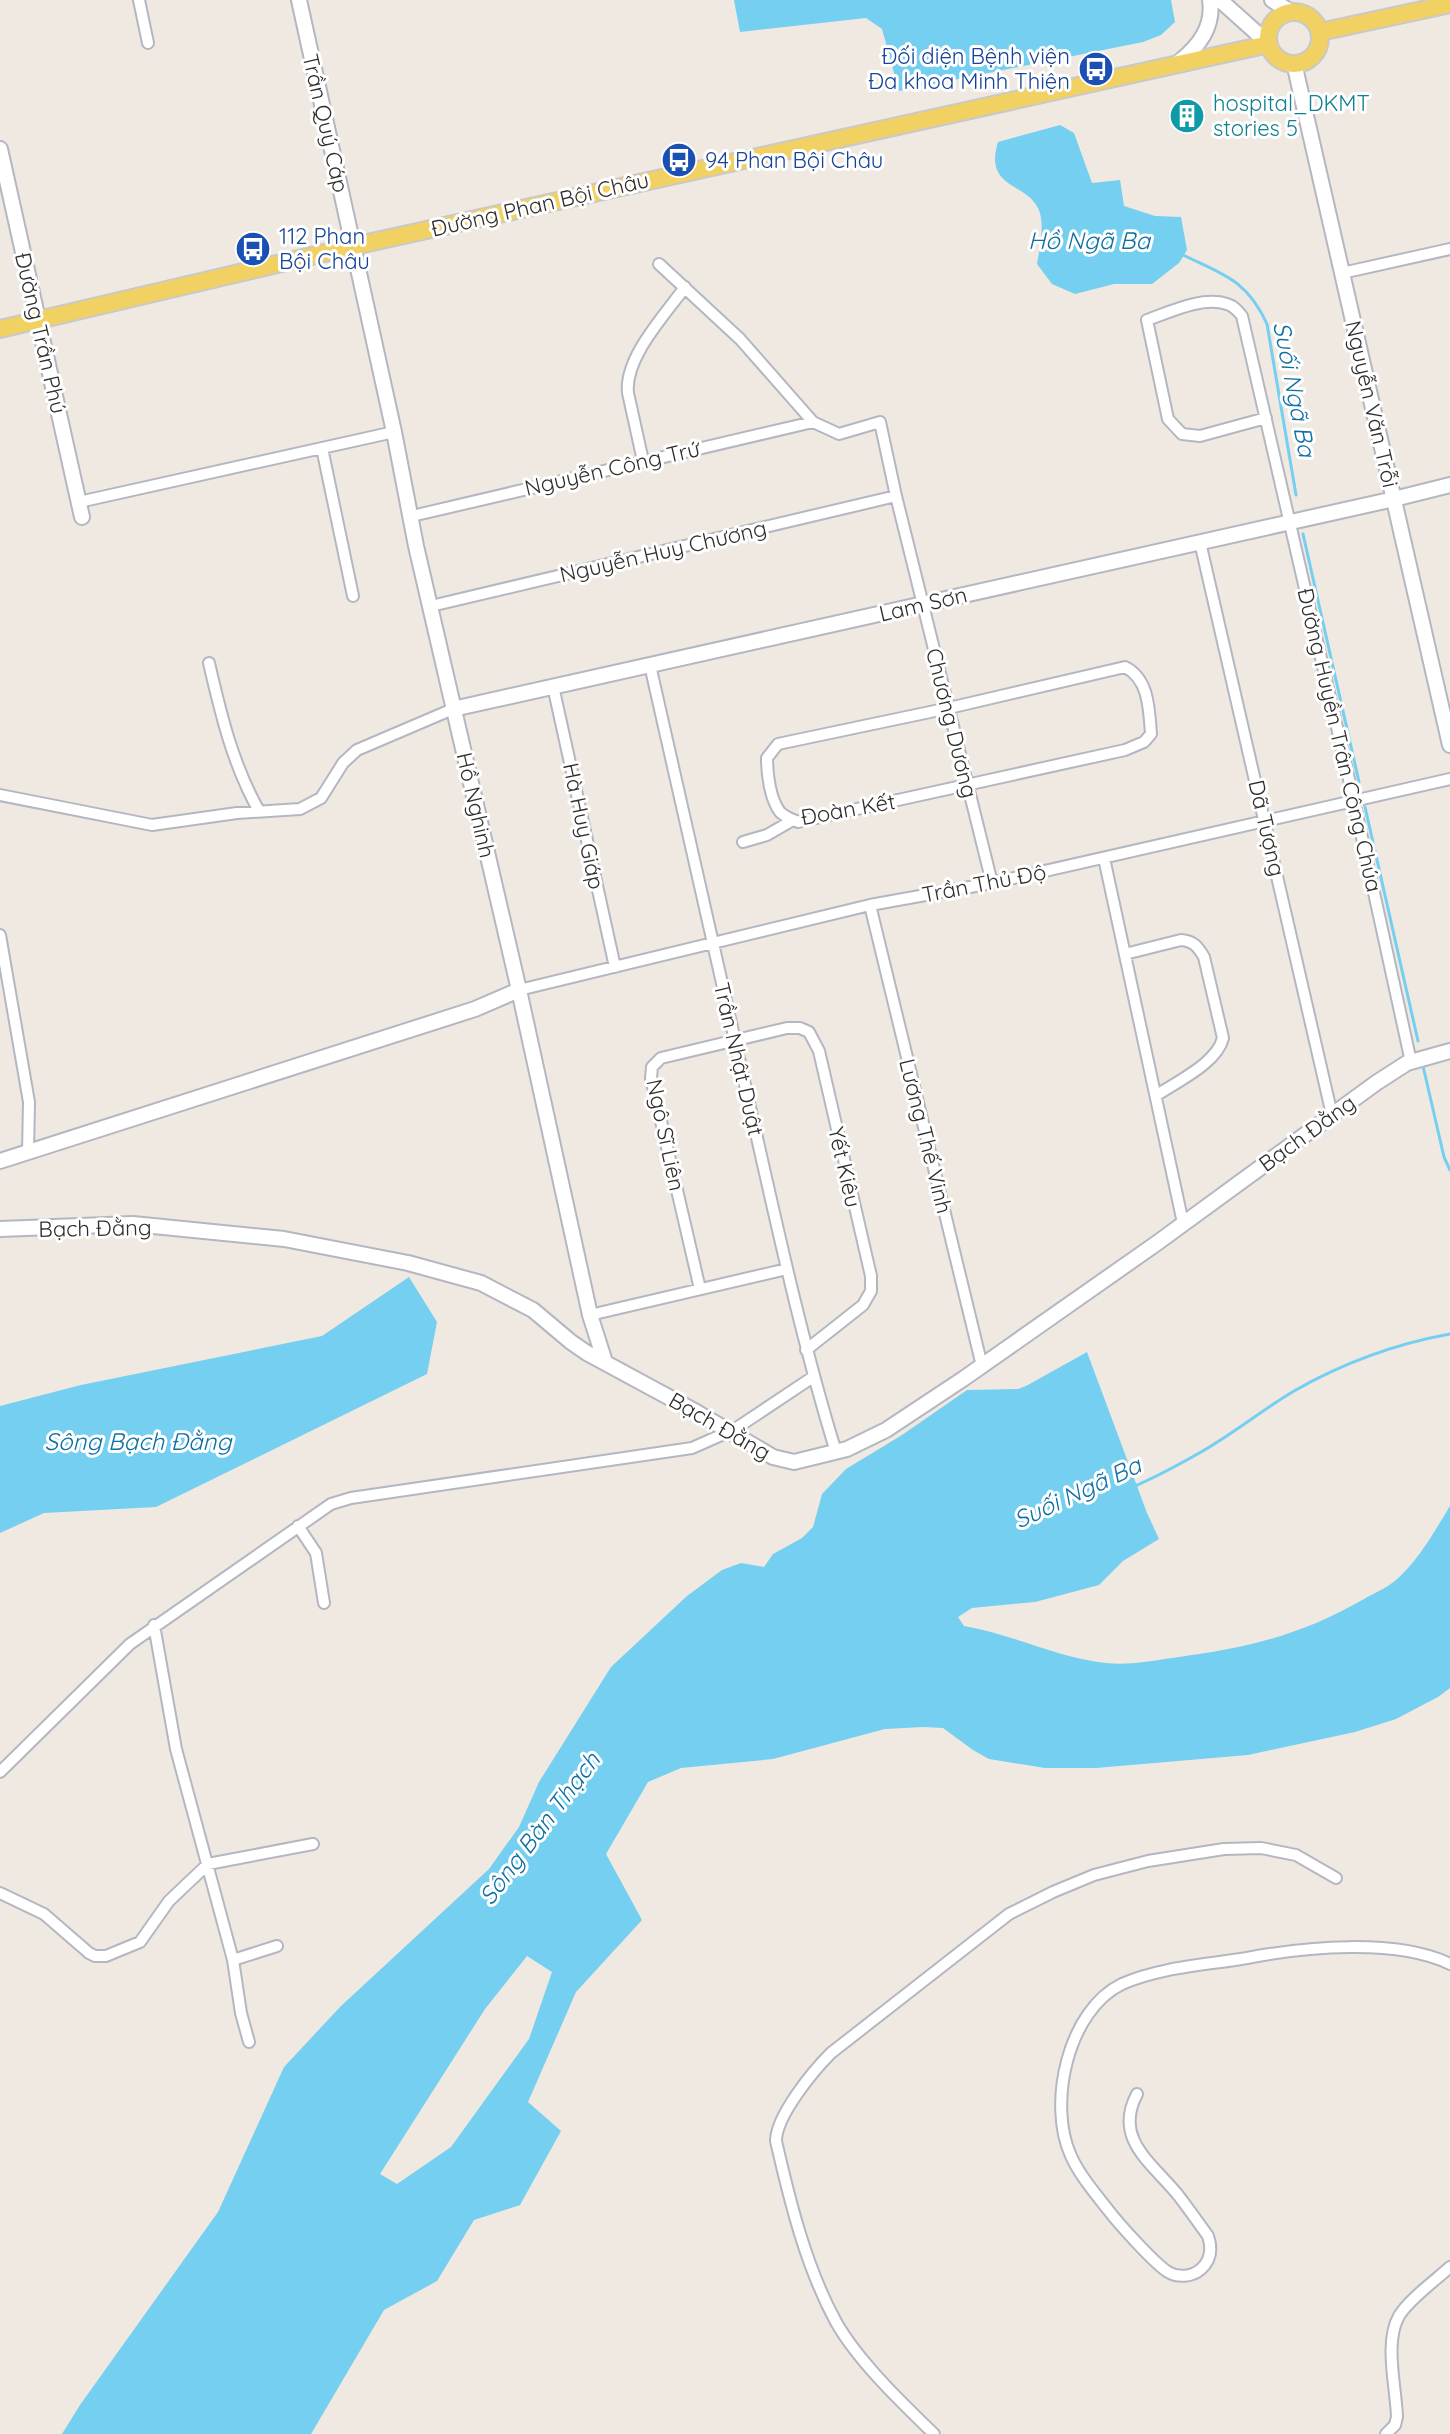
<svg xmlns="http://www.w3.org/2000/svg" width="1450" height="2434" font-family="Quicksand,sans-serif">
	<rect width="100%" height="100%" fill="#efe9e1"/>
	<!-- water -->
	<path fill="#75cff0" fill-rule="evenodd" d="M734 0H1171L1175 22 1161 35 1143 42 899 91 882 29 866 18 740 32Z
		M1060 125 1074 133 1092 183 1120 180 1124 206 1155 216 1181 217 1187 250 1179 263 1152 284H1114L1075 294 1052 284 1037 264C1040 247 1044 230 1040 213 1030 181 983 191 998 142Z
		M409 1277 437 1322 427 1374 156 1507 44 1513 0 1533V1406L81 1385 322 1336Z
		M1087 1352 1147 1513 1159 1539 1123 1561 1099 1585 1035 1602 972 1608 958 1617 964 1626C1012 1634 1058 1658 1106 1663 1129 1666 1156 1660 1179 1657 1251 1647 1301 1635 1364 1599 1374 1593 1387 1588 1396 1580 1419 1560 1434 1532 1450 1506V1688L1438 1697 1396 1719 1355 1732 1248 1755 1096 1768H1045L989 1759 973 1750 943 1728 923 1727 885 1729 773 1759 681 1768 648 1782 606 1854 642 1920 576 1992 528 2102 561 2131 520 2205 474 2220 437 2281 384 2310 311 2434H62L80 2405 218 2212 284 2067 341 2006 489 1869 519 1827 539 1782 611 1667 687 1596 722 1570 741 1563 764 1567 773 1554 802 1538 813 1527 822 1494 846 1469 902 1435 967 1390 1018 1389 1026 1386ZM527 1956 552 1972 529 2039 451 2147 397 2184 380 2174 485 2009Z"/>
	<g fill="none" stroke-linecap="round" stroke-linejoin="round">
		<!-- stream -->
		<path stroke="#75cff0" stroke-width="3" d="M1183 255C1224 275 1247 280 1267 324L1296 495
			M1303 534 1359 782
			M1365 807 1418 1041
			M1423 1066 1444 1157 1450 1170
			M1135 1486C1158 1476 1180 1464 1201 1452 1233 1434 1262 1410 1294 1391 1343 1363 1395 1344 1450 1334"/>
		<defs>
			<path id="street" d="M139 0 148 43
				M659 264 740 339 813 422 839 434 880 422 896 496 992 883
				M1342 273 1450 249
				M1266 418 1200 436 1182 434 1168 419 1147 320C1170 312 1202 296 1227 304 1234 306 1238 311 1242 316L1354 801 1411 1062
				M322 448 353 596
				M643 461 628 393C624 358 665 315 685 287
				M79 502 394 432
				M412 516 813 422
				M1200 542 1332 1115
				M431 606 896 496
				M209 663C221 715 233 765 259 811
				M650 665C682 809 716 953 748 1098 775 1216 800 1335 836 1452
				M1125 667C1149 679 1149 709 1151 734L1144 742 1125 750 798 822C791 819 785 817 780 812 770 799 767 774 767 758L778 744 949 708Z
				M553 686 615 967
				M0 795 152 825 237 813 300 809 321 798 343 763 357 750 453 709
				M743 842 767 835 793 820
				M1104 858 1183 1223
				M870 905 982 1366
				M0 935 29 1102 28 1152
				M1125 954 1181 940C1194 941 1198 947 1204 957L1223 1038C1217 1063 1178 1081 1157 1095
				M519 990 870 905 992 883 1450 779
				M700 1289 651 1078 652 1067 661 1058 787 1028H800L809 1032 819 1051 871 1276V1291L863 1305 806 1350
				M590 1315 787 1269
				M298 1526 316 1553 324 1603
				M154 1625 176 1749 233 1960 241 2013 249 2042
				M0 1772 130 1644 331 1504 351 1498 692 1448 735 1429 813 1377
				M0 1893 44 1914 89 1953 95 1956H106L140 1942 169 1901 208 1864 313 1844
				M233 1960 277 1946
				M1137 2094C1113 2139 1152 2163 1178 2195 1188 2208 1198 2222 1208 2236 1212 2248 1211 2260 1201 2269 1192 2277 1178 2278 1168 2272 1154 2263 1119 2224 1109 2211 1095 2193 1080 2176 1071 2156 1047 2104 1068 2010 1122 1984 1160 1967 1206 1965 1247 1958 1304 1947 1396 1938 1450 1964
				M934 2434C902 2403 858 2361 836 2322 806 2267 790 2202 776 2141 776 2116 813 2071 831 2053L1009 1914 1053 1892 1094 1875 1148 1861 1224 1849 1261 1848 1296 1855 1336 1878
				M1386 2434 1395 2425 1397 2417C1396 2387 1384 2342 1399 2316 1408 2300 1436 2280 1450 2267"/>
			<path id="secondary" d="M299 0 394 432 416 546 519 990 590 1315 605 1362
				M1220 0 1269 44
				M1272 0 1291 12
				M1179 62C1199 46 1214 27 1210 0
				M1294 63 1450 745
				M0 149 82 517
				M453 709 1394 499 1450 485
				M0 1161 475 1009 519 990
				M0 1229 133 1224 284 1239 408 1263 481 1283 533 1310 571 1342 587 1353 698 1413 773 1457 794 1462 847 1449 886 1430 963 1379 1157 1243 1376 1083 1407 1063 1450 1051"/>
			<path id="primary" d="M1268 38a26 26 0 1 1 52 0a26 26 0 1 1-52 0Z
				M1320 32 1450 4
				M0 329 354 246 1269 44"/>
		</defs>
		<!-- street casing -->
		<use href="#street" stroke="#b4b7c1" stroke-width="14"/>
		<!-- secondary casing -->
		<use href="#secondary" stroke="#b4b7c1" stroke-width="18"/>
		<!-- primary casing -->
		<use href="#primary" stroke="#c9c9c9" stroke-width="20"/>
		<!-- street -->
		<use href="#street" stroke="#fff" stroke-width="10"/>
		<!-- secondary -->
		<use href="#secondary" stroke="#fff" stroke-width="14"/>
		<!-- primary -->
		<use href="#primary" stroke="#f2d163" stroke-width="16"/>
	</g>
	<!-- icons -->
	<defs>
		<symbol id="bus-disc" viewBox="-11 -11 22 22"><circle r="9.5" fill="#1a4fb4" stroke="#fff"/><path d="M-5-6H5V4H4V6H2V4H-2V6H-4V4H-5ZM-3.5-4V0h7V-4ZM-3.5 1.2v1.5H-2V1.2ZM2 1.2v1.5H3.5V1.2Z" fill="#fff"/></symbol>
		<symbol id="building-disc" viewBox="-11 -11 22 22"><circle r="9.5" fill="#0f9aa8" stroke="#fff"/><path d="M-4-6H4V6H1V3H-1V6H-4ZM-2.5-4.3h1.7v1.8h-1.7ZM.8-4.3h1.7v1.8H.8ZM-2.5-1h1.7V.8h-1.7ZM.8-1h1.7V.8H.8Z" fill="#fff"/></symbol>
	</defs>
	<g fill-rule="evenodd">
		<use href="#bus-disc" x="1076" y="49" width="40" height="40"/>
		<use href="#building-disc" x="1167" y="96" width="40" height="40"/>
		<use href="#bus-disc" x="659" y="140" width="40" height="40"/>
		<use href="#bus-disc" x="233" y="229" width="40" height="40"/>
	</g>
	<g text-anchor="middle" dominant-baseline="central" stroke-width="6" stroke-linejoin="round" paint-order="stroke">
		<!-- transit labels -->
		<g font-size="22" fill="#164399" stroke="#fff" text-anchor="start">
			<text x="1070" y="56" text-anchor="end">Đối diện Bệnh viện<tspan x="1070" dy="25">Đa khoa Minh Thiện</tspan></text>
			<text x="705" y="160">94 Phan Bội Châu</text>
			<text x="279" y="236">112 Phan<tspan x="279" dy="25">Bội Châu</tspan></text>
		</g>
		<!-- culture labels -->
		<g font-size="22" fill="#0d838f" stroke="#fff" text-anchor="start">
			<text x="1213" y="103">hospital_DKMT<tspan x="1213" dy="25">stories 5</tspan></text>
		</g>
		<!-- street labels -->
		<g font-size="22" fill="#2e2e2e" stroke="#fff">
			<text transform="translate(326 123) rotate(77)">Trần Quý Cáp</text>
			<text transform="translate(540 204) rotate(-13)">Đường Phan Bội Châu</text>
			<text transform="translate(41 333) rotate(77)">Đường Trần Phú</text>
			<text transform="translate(1372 404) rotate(77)">Nguyễn Văn Trỗi</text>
			<text transform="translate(612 468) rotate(-13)">Nguyễn Công Trứ</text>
			<text transform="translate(663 551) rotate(-13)">Nguyễn Huy Chương</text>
			<text transform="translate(923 604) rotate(-13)">Lam Sơn</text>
			<text transform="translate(952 723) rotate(76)">Chương Dương</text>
			<text transform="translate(1340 740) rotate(77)">Đường Huyền Trân Công Chúa</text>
			<text transform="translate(476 805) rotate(77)">Hồ Nghinh</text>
			<text transform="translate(848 809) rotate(-10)">Đoàn Kết</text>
			<text transform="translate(584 826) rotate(78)">Hà Huy Giáp</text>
			<text transform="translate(1267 828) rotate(77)">Dã Tượng</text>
			<text transform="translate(984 883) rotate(-11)">Trần Thủ Độ</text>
			<text transform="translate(739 1059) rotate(77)">Trần Nhật Duật</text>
			<text transform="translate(1307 1133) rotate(-36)">Bạch Đằng</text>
			<text transform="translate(666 1135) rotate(78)">Ngô Sĩ Liên</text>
			<text transform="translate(926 1136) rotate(76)">Lương Thế Vinh</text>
			<text transform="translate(845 1167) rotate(77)">Yết Kiêu</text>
			<text transform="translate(95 1228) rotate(-1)">Bạch Đằng</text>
			<text transform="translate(720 1426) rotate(30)">Bạch Đằng</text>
		</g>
		<!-- water labels -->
		<g font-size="24" font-style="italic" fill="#0d6fa3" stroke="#fff">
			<text x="1089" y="240">Hồ Ngã Ba</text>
			<text transform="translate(1295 389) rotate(79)">Suối Ngã Ba</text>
			<text x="138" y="1441">Sông Bạch Đằng</text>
			<text transform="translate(1077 1492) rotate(-25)">Suối Ngã Ba</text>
			<text transform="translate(539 1828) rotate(-53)">Sông Bàn Thạch</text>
		</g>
	</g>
</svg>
